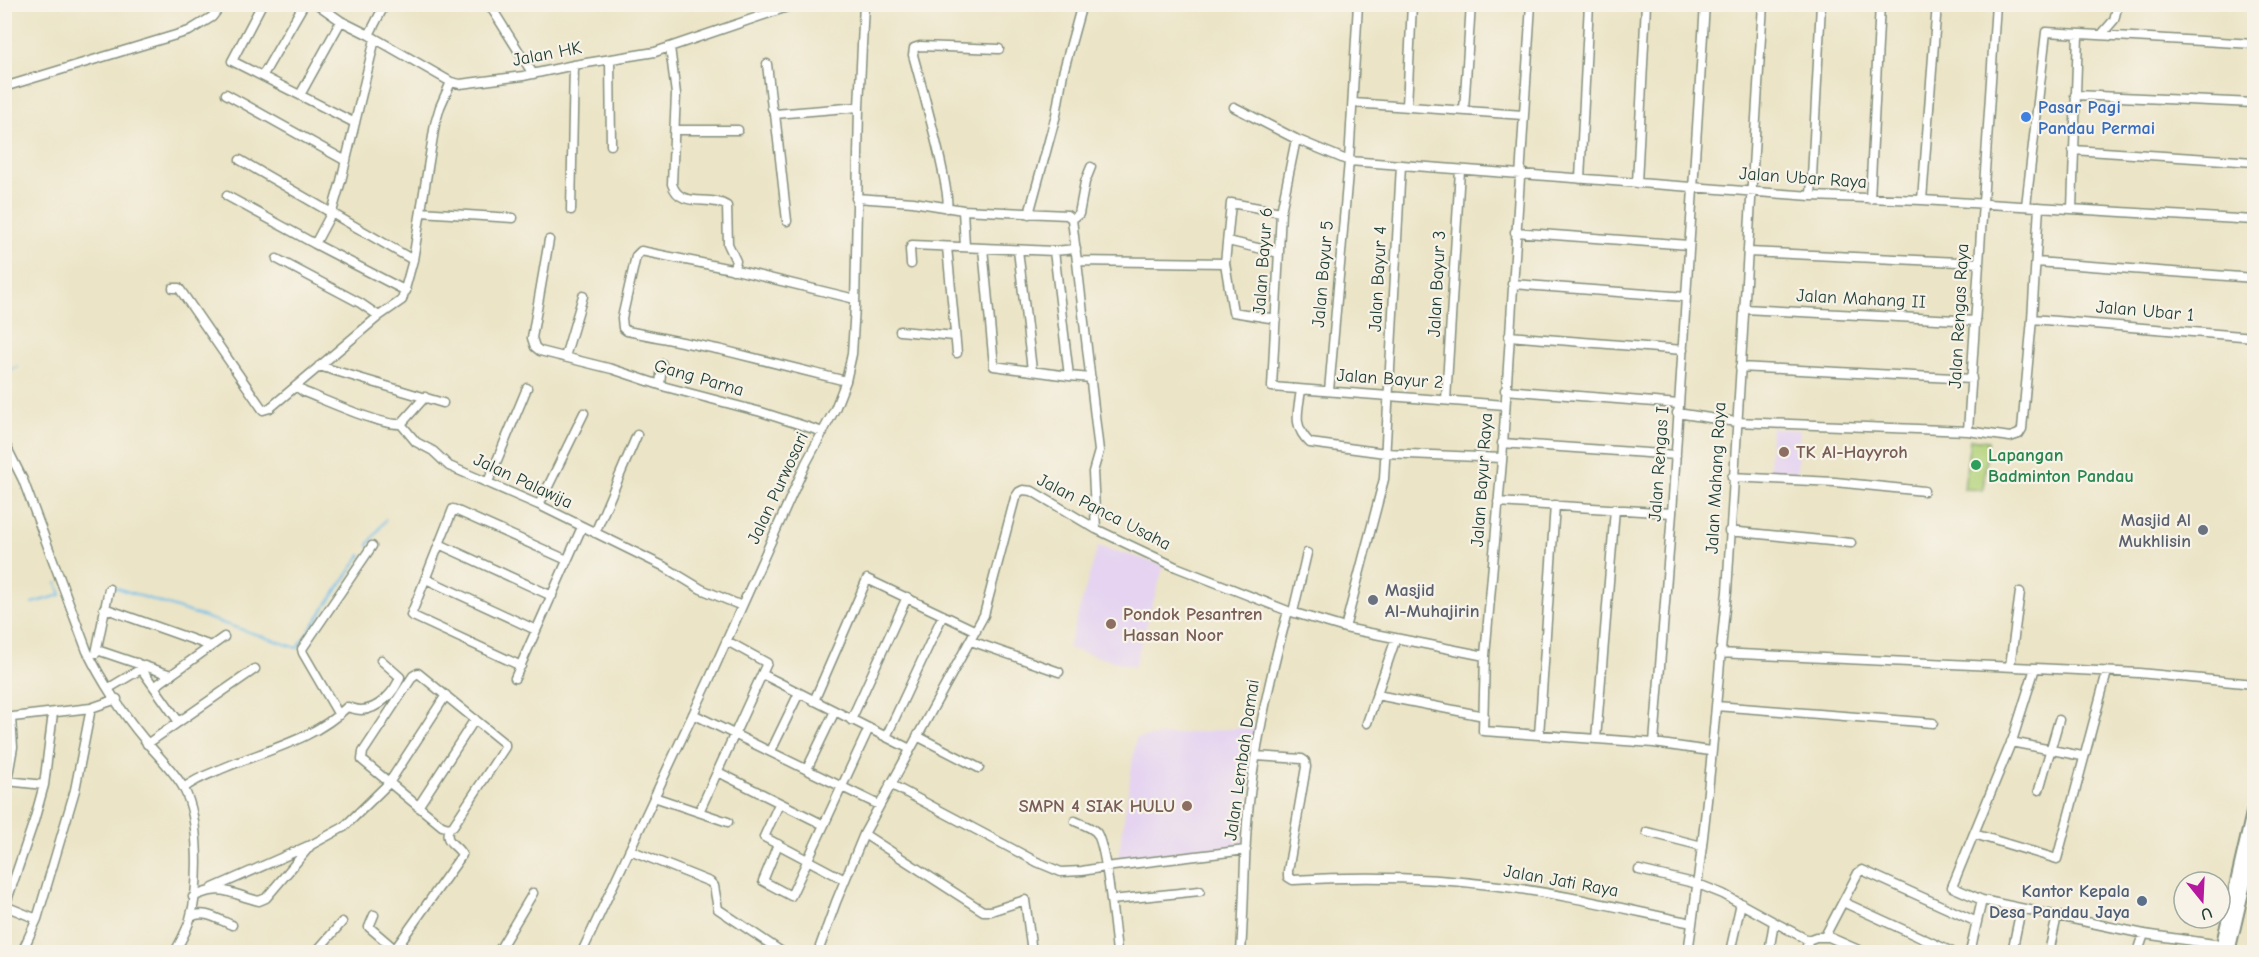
<svg xmlns="http://www.w3.org/2000/svg" width="2259" height="957" font-family="'Comic Neue',sans-serif">
	<rect width="100%" height="100%" fill="#f7f3e8"/>
	<filter id="ink" filterUnits="userSpaceOnUse"><feTurbulence type="fractalNoise" baseFrequency=".0167" numOctaves="2"/><feDisplacementMap in="SourceGraphic" scale="12" xChannelSelector="R" yChannelSelector="G"/><feConvolveMatrix kernelMatrix="1 2 1 2 8 2 1 2 1" color-interpolation-filters="sRGB"/></filter>
	<filter id="wash" filterUnits="userSpaceOnUse"><feTurbulence type="fractalNoise" baseFrequency=".008" numOctaves="4" result="noise"/><feDisplacementMap in="SourceGraphic" scale="24" xChannelSelector="R" yChannelSelector="G"/><feGaussianBlur stdDeviation="1.35" result="paint"/><feColorMatrix in="noise" values="0 0 0 0 0 0 0 0 0 0 0 0 0 0 0 0 0 1.4 0 .05"/><feComposite in="paint" operator="in"/></filter>
	<g filter="url(#wash)">
		<rect width="100%" height="100%" fill="#ebe4c6"/>
		<!-- built -->
		<path fill="#e5d3f1" d="M1771 428 1800 430 1797 475 1769 474Z
			M1098 546 1164 565 1134 667 1068 648Z
			M1258 726 1242 847 1118 859 1136 738Z"/>
		<!-- green -->
		<path fill="#b3d37b" stroke="#698858" stroke-width="1.5" d="M1970 439 1988 441 1983 490 1964 489Z"/>
		<g fill="none" stroke-linecap="round" stroke-linejoin="round">
			<!-- stream -->
			<path stroke="#6fbeea" stroke-width="2" d="M4 372 18 367
				M368 545 386 519
				M114 587 297 648 361 555
				M32 603 61 595 57 583"/>
		</g>
	</g>
	<g filter="url(#ink)">
		<g fill="none" stroke-linecap="round" stroke-linejoin="round">
			<defs>
				<path id="minor" d="M262 4 232 61 355 123
					M317 4 341 21 369 35 451 82 460 84 523 76 574 65 655 52 796 4
					M489 4 533 74
					M1531 4 1502 461 1485 656 1483 731 1654 743 1710 751
					M369 35 385 4
					M2101 35 2114 20 2118 4
					M670 47 676 94 672 184C680 210 710 194 727 206L728 244 736 261 733 270
					M610 59 611 145
					M767 64 772 108 775 114 787 221
					M263 75 304 4
					M4 87 189 31 212 17 222 4
					M226 94 346 161
					M300 95 341 21
					M2075 95 2254 103
					M1353 103 1523 115
					M1407 106 1412 4
					M1234 107 1296 139 1349 161 1811 196 1922 200 2254 220
					M1464 110 1471 4
					M775 114 859 107
					M675 130H738
					M1296 139 1281 212 1272 387 1505 405
					M2073 150 2254 162
					M240 160 413 260
					M1580 179 1589 4
					M1637 183 1646 4
					M227 196 315 244 332 212 341 181 375 39
					M1811 196 1821 4
					M856 198 913 202 963 210 1067 215 1072 219 1099 451 1093 472 1096 529
					M1870 199 1880 4
					M1922 200 1937 4
					M2026 206 2046 32 2254 44
					M947 208C952 194 919 76 913 55L914 48 920 46 999 49
					M2072 209 2078 35
					M571 210 574 65
					M963 210 965 247
					M421 212 513 218
					M1029 214 1056 115 1063 73 1082 4
					M1072 219 1079 214 1085 182 1091 167
					M1515 232 1689 245
					M549 240 532 338 535 347 540 351 612 369 666 387 761 412 823 432
					M1228 241 1279 253
					M315 244 406 291
					M947 247 957 353
					M983 248 994 366 1069 376
					M1018 250 1032 370
					M1054 251 1069 376 1091 378
					M1748 252 1979 263
					M277 259 360 303 379 316 402 300 413 260 435 124 440 107 451 82
					M1077 261 1225 263 1233 312 1276 319
					M2036 262 2254 278
					M1225 263 1231 203 1281 212
					M911 264 910 249 912 245 1054 251 1076 249
					M1512 284 1686 297
					M173 288H179L263 410 270 408 379 316
					M1744 309 1976 321
					M2032 319 2254 337
					M900 331 955 336
					M1509 336 1683 350
					M565 357 583 296
					M319 366 443 403
					M1740 367 1972 379
					M846 381 722 350 627 331 623 328 622 318 636 256 641 251 736 270 855 299
					M660 385 662 364
					M296 386 304 392C325 400 381 426 401 424L416 442 433 451 449 466 539 505 663 566 701 589 742 606
					M1301 390C1298 412 1292 426 1310 443L1385 453 1502 458
					M1505 390 1679 404
					M1329 391 1349 161 1358 4
					M1446 400 1460 170
					M1677 413 1736 422 1968 431 2010 437 2019 434 2022 429 2032 319 2039 207
					M401 424 425 397
					M1968 431 1996 4
					M4 442 23 480 87 651C101 680 123 714 144 739 155 753 177 774 184 789 200 819 200 886 190 919 187 931 180 942 175 952
					M1502 443 1676 455
					M1732 477 1835 482 1924 491
					M488 482 527 388
					M1498 502 1672 513
					M539 505 584 413
					M1729 531 1851 543
					M595 533 637 435
					M439 544 552 596
					M426 579 536 630
					M104 608 211 646
					M1293 612 1307 553
					M1345 628 1384 479 1401 165
					M971 641 1059 672
					M97 650 171 675
					M96 653 109 589
					M1719 653 2139 673 2254 684
					M137 663 179 722
					M521 666 411 615 453 509 567 560
					M2010 666 2020 592
					M418 673 505 744V747L453 826 449 828 442 826 362 760 363 752 413 676Z
					M762 674 910 749
					M515 678 582 527
					M154 687 224 637
					M109 688 141 669
					M1377 695 1484 716
					M814 701 867 579 976 631
					M1716 706 1933 723
					M693 714 879 805
					M339 715 303 653 302 649 372 546
					M4 718 91 708 117 699
					M11 718 13 747 7 781 44 785
					M851 720 907 597
					M1367 723 1396 638
					M1539 735 1555 505
					M917 736 979 768
					M886 737 943 615
					M1596 739 1615 509
					M2011 742 2082 756
					M1654 743 1672 513 1705 4
					M147 744 255 669
					M771 751 799 693
					M1256 756 1302 759 1305 761 1306 767 1288 871V877L1293 880C1361 876 1431 877 1499 886 1564 894 1628 910 1692 923
					M807 769 835 711
					M718 772 824 825
					M890 784 1037 862 1061 872 1082 871 1105 867 1246 850
					M184 788C196 778 212 773 226 767 267 750 315 739 347 707 352 708 356 710 361 710 378 710 395 692 400 677L381 660
					M2039 790 2059 720
					M654 797 728 822
					M779 804 764 837 845 880
					M418 807 475 719
					M699 812 767 663 727 641
					M1075 821C1081 824 1091 827 1096 832 1106 843 1115 933 1117 952
					M1647 832 1702 846
					M864 834 983 911H991L1025 900 1032 952
					M1974 834 2057 859 2107 672
					M778 844 763 881 791 896 869 728
					M630 850 710 882 714 886 718 909 782 952
					M1639 870 1698 884 1723 894 1774 922 1769 952
					M213 888 308 846
					M193 897C223 883 229 894 259 901L266 898 311 845 344 827 389 783 446 695
					M1111 900 1200 891
					M1982 900 2144 934 2221 945
					M1843 902 1952 952
					M374 915 369 927 390 945 394 951
					M191 917C204 909 219 920 232 925
					M37 919 5 906 34 821 44 785 53 713
					M1774 922 1808 940
					M1825 936 1858 873 1862 870 1977 922
					M22 952 37 919 75 790 91 708
					M316 952 342 922
					M393 952 462 855C457 844 443 843 449 828
					M498 952 533 893
					M582 952 709 680 806 463 835 409 846 381 852 354 855 306 859 107 864 4
					M818 952 836 902 864 834 984 615 1015 498 1019 492 1023 490 1032 491 1096 529 1123 542 1176 567 1288 611 1345 628 1485 656
					M1241 952C1244 910 1244 866 1247 823 1253 751 1269 680 1288 611
					M1688 952C1700 871 1709 788 1716 706 1720 668 1722 630 1727 592L1763 4
					M1730 952 1741 903
					M1806 952 1808 940 1816 937H1829L1863 952
					M1970 952 1982 900 1952 887 2013 738 2035 668
					M2012 952 2021 909
					M2049 952 2057 916
					M2138 952 2144 934"/>
				<path id="tertiary" d="M2220 952 2254 804
					M2229 952 2254 845"/>
			</defs>
			<!-- minor casing -->
			<use href="#minor" stroke="#85907d" stroke-width="11"/>
			<!-- tertiary casing -->
			<use href="#tertiary" stroke="#85907d" stroke-width="14"/>
			<!-- minor -->
			<use href="#minor" stroke="#fff" stroke-width="8"/>
			<!-- tertiary -->
			<use href="#tertiary" stroke="#fff" stroke-width="10"/>
		</g>
	</g>
	<!-- markers -->
	<circle fill="#3f7fe0" stroke="#f7f3e8" stroke-width="2" cx="2026" cy="117" r="6"/>
	<g fill="#8d6e63" stroke="#f7f3e8" stroke-width="2">
		<circle cx="1784" cy="452" r="6"/>
		<circle cx="1111" cy="624" r="6"/>
		<circle cx="1187" cy="806" r="6"/>
	</g>
	<circle fill="#2e9e5b" stroke="#f7f3e8" stroke-width="2" cx="1976" cy="465" r="6"/>
	<g fill="#6b7280" stroke="#f7f3e8" stroke-width="2">
		<circle cx="2203" cy="530" r="6"/>
		<circle cx="1373" cy="600" r="6"/>
	</g>
	<circle fill="#5c6f8a" stroke="#f7f3e8" stroke-width="2" cx="2142" cy="901" r="6"/>
	<g text-anchor="middle" dominant-baseline="central" stroke-width="4.5" stroke-linejoin="round" paint-order="stroke">
		<!-- street labels -->
		<g font-size="18" fill="#1f3d34" stroke="#f7f3e8">
			<text transform="translate(547 54) rotate(-11)">Jalan HK</text>
			<text transform="translate(1803 178) rotate(4)">Jalan Ubar Raya</text>
			<text transform="translate(1263 261) rotate(-86)">Jalan Bayur 6</text>
			<text transform="translate(1323 274) rotate(-85)">Jalan Bayur 5</text>
			<text transform="translate(1378 279) rotate(-87)">Jalan Bayur 4</text>
			<text transform="translate(1437 284) rotate(-87)">Jalan Bayur 3</text>
			<text transform="translate(1861 299) rotate(3)">Jalan Mahang II</text>
			<text transform="translate(2145 311) rotate(5)">Jalan Ubar 1</text>
			<text transform="translate(1959 316) rotate(-87)">Jalan Rengas Raya</text>
			<text transform="translate(699 378) rotate(16)">Gang Parna</text>
			<text transform="translate(1390 379) rotate(4)">Jalan Bayur 2</text>
			<text transform="translate(1659 464) rotate(-86)">Jalan Rengas I</text>
			<text transform="translate(1716 478) rotate(-87)">Jalan Mahang Raya</text>
			<text transform="translate(1482 480) rotate(-86)">Jalan Bayur Raya</text>
			<text transform="translate(523 481) rotate(25)">Jalan Palawija</text>
			<text transform="translate(778 488) rotate(-65)">Jalan Purwosari</text>
			<text transform="translate(1104 512) rotate(27)">Jalan Panca Usaha</text>
			<text transform="translate(1242 760) rotate(-82)">Jalan Lembah Damai</text>
			<text transform="translate(1561 881) rotate(10)">Jalan Jati Raya</text>
		</g>
		<!-- shop labels -->
		<g font-size="18" font-weight="bold" fill="#366cbe" stroke="#f7f3e8" text-anchor="start">
			<text x="2038" y="107">Pasar Pagi<tspan x="2038" dy="21">Pandau Permai</tspan></text>
		</g>
		<!-- education labels -->
		<g font-size="18" font-weight="bold" fill="#785e54" stroke="#f7f3e8" text-anchor="start">
			<text x="1796" y="452">TK Al-Hayyroh</text>
			<text x="1123" y="614">Pondok Pesantren<tspan x="1123" dy="21">Hassan Noor</tspan></text>
			<text x="1175" y="806" text-anchor="end">SMPN 4 SIAK HULU</text>
		</g>
		<!-- leisure labels -->
		<g font-size="18" font-weight="bold" fill="#27864d" stroke="#f7f3e8" text-anchor="start">
			<text x="1988" y="455">Lapangan<tspan x="1988" dy="21">Badminton Pandau</tspan></text>
		</g>
		<!-- worship labels -->
		<g font-size="18" font-weight="bold" fill="#5b616d" stroke="#f7f3e8" text-anchor="end">
			<text x="2191" y="520">Masjid Al<tspan x="2191" dy="21">Mukhlisin</tspan></text>
			<text x="1385" y="590" text-anchor="start">Masjid<tspan x="1385" dy="21">Al-Muhajirin</tspan></text>
		</g>
		<!-- service labels -->
		<g font-size="18" font-weight="bold" fill="#4e5e75" stroke="#f7f3e8" text-anchor="end">
			<text x="2130" y="891">Kantor Kepala<tspan x="2130" dy="21">Desa Pandau Jaya</tspan></text>
		</g>
	</g>
	<!-- margin -->
	<rect width="2259" height="957" fill="none" stroke="#f7f3e8" stroke-width="24"/>
	<!-- north arrow -->
	<g transform="translate(2202 900) rotate(162)"><circle r="28" fill="#f7f3e8" stroke="#a1aaa0" stroke-width="1.5"/>
	<path d="M0-4.5L10 22L0 15L-10 22Z" fill="#b5179e"/>
	<text y="-9" font-size="16" font-weight="bold" text-anchor="middle" fill="#1f3d34">U</text>
	</g>
</svg>
